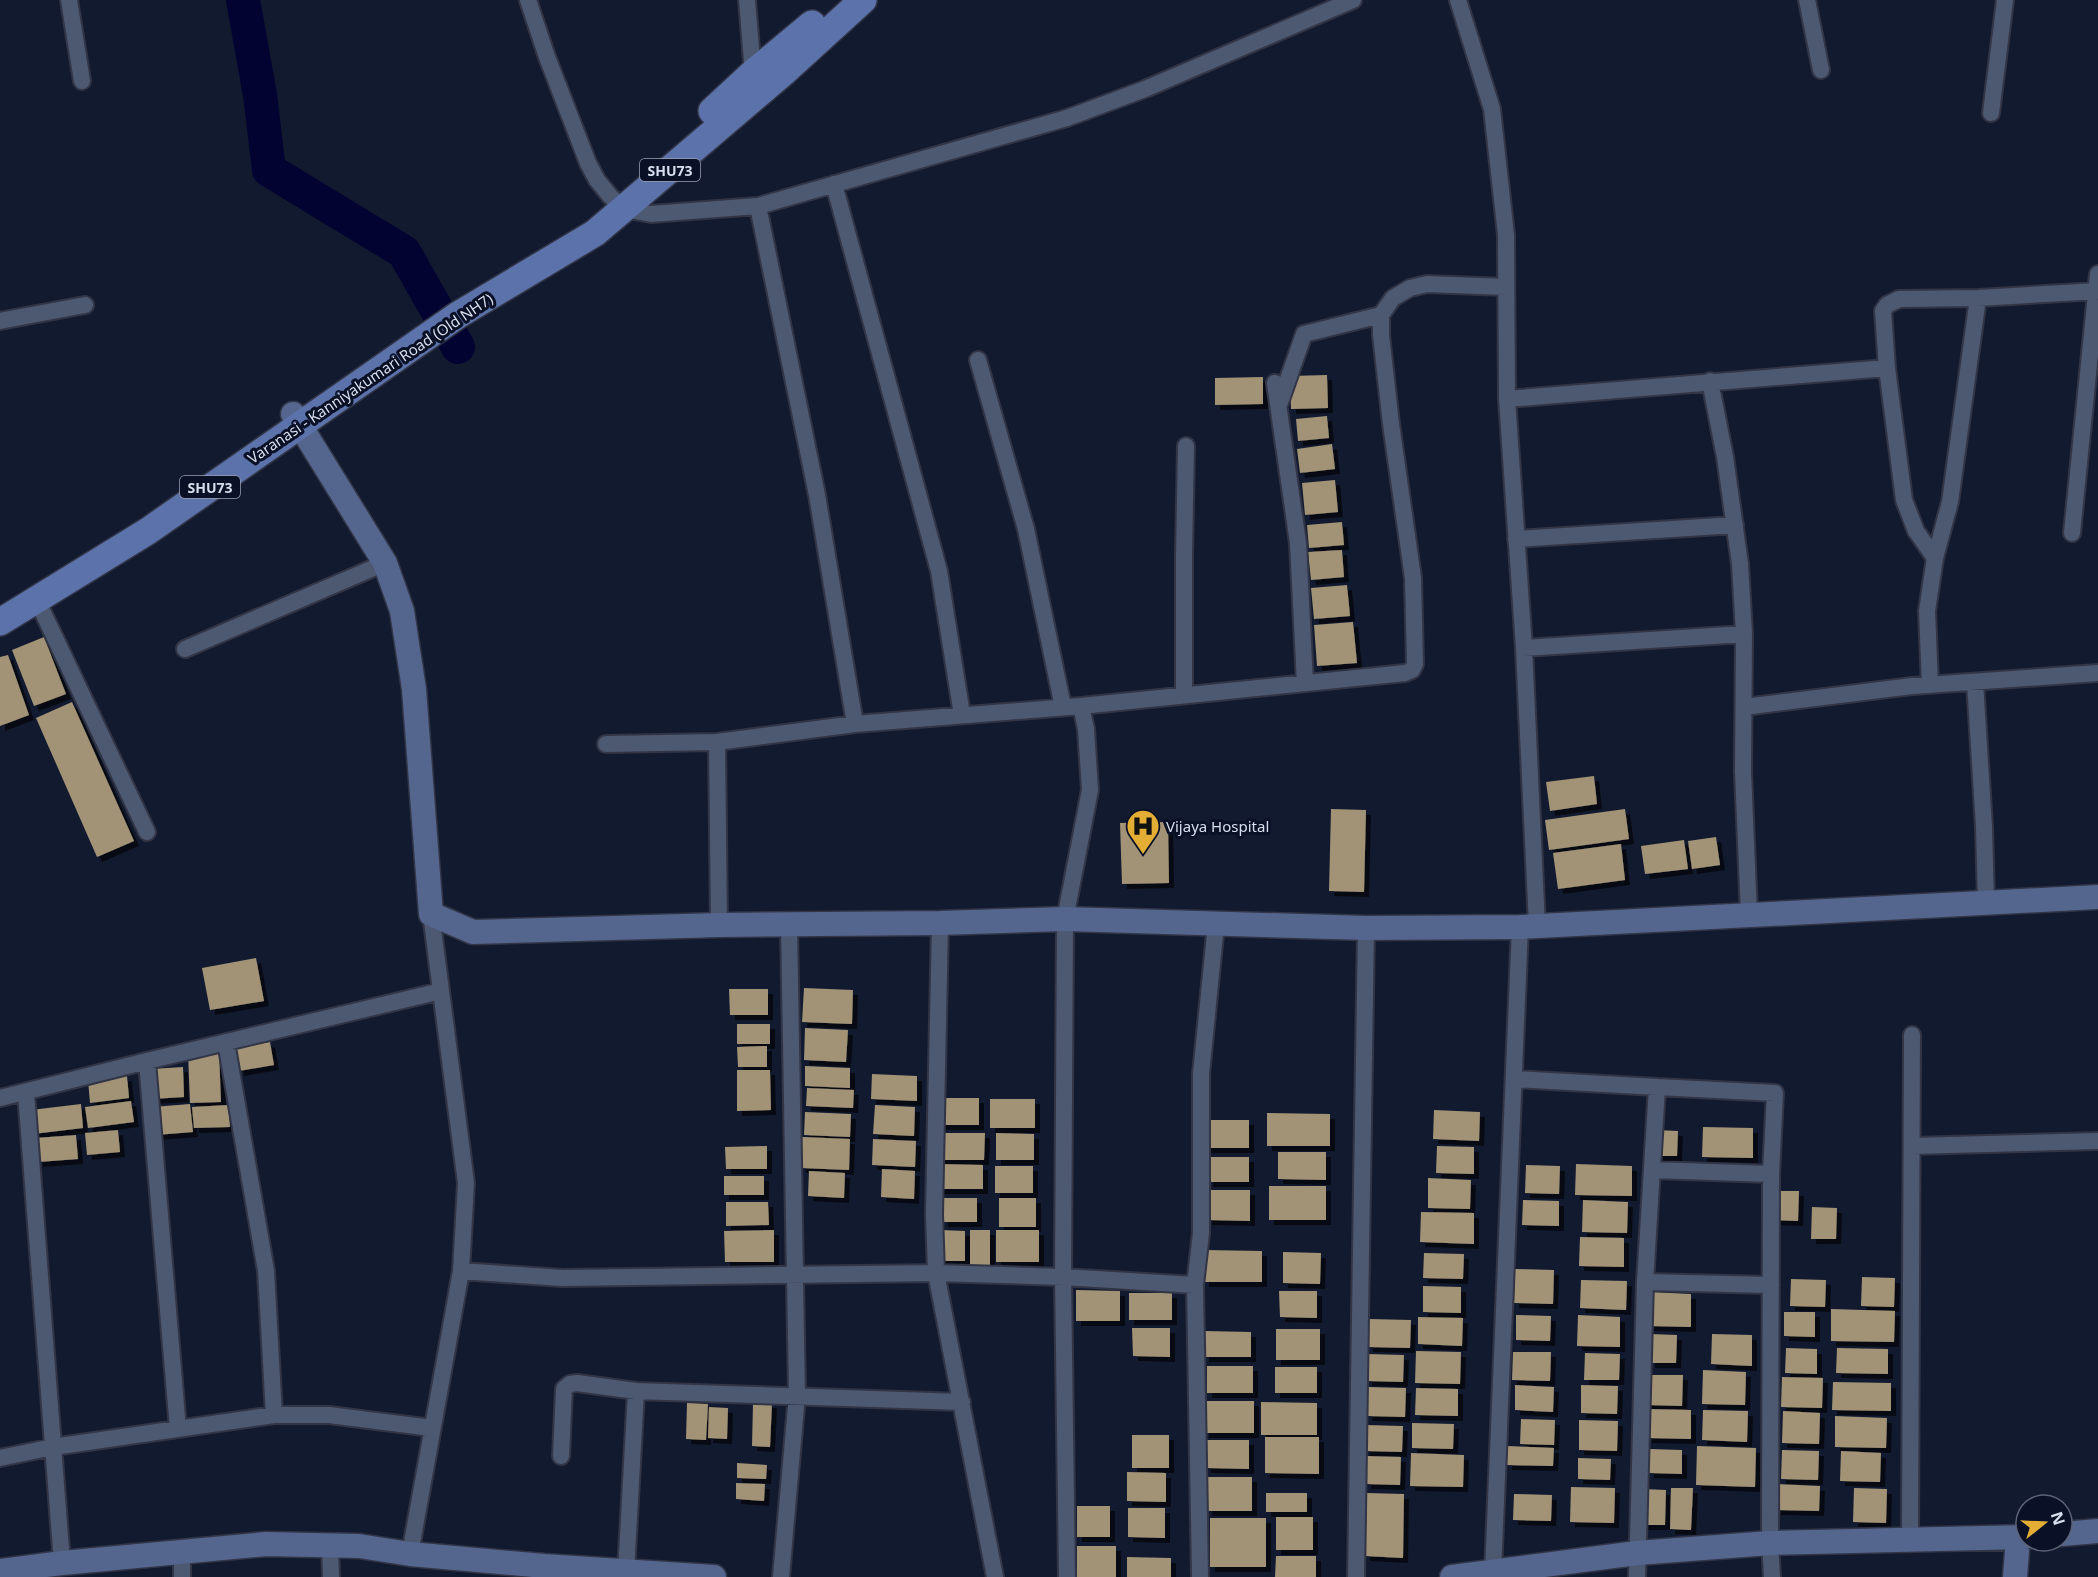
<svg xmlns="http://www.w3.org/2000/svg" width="2098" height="1577" font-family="'Noto Sans',sans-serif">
	<defs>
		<filter id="shadow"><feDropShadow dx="5" dy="5" stdDeviation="0" flood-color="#0009"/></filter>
	</defs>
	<rect width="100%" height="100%" fill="#121a30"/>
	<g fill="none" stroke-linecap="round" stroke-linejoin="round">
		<!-- river -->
		<path stroke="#020330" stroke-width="34" d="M243 0 260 95 269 170 404 252 458 347"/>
	</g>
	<!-- building -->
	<path fill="#a29376" filter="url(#shadow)" d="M1327 375 1328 408 1291 409 1290 376Z
		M1263 377V404L1215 405V378Z
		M1327 416 1329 438 1298 441 1296 419Z
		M1332 444 1335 469 1300 473 1297 449Z
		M1335 480 1338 512 1305 515 1302 483Z
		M1342 522 1344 545 1309 548 1307 525Z
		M1342 550 1344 577 1311 580 1308 552Z
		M1347 585 1350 616 1314 619 1311 588Z
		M1353 622 1357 663 1317 666 1314 625Z
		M44 637 66 694 34 706 12 650Z
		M8 655 29 715 0 726V657Z
		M72 702 134 841 97 857 36 718Z
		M1594 776 1597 804 1550 811 1546 782Z
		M1331 809 1366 810 1364 892 1329 891Z
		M1625 809 1629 839 1549 850 1545 820Z
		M1168 822 1169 883 1122 884 1120 823Z
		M1716 837 1720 865 1692 869 1688 841Z
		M1684 840 1688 869 1645 874 1641 846Z
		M1621 844 1625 880 1558 889 1553 853Z
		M256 958 264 1001 210 1010 202 968Z
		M804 988 853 990 852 1024 802 1022Z
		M729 989H768V1015H730Z
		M737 1024H770V1044H737Z
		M805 1028 848 1030 846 1062 804 1060Z
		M270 1042 274 1065 239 1071 234 1048Z
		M767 1046V1067H738L737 1047Z
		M219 1052 221 1102 190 1103 188 1053Z
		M805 1066 850 1068V1088L805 1086Z
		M183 1067 184 1097 152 1099 151 1069Z
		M737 1070H770L771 1110 737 1111Z
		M872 1074 917 1076V1101L871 1099Z
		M127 1076 129 1098 90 1103 88 1080Z
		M807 1088 854 1090 853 1108 806 1106Z
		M939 1098H979V1125H939Z
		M990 1099H1035V1128H990Z
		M131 1101 134 1122 88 1128 85 1107Z
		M81 1104 83 1128 33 1134 31 1110Z
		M190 1104 193 1132 156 1135 153 1107Z
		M228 1105 230 1127 194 1128 192 1107Z
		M875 1105 915 1107 914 1136 873 1134Z
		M1434 1110 1480 1112 1479 1141 1433 1139Z
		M805 1112 851 1114 850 1137 804 1135Z
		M1267 1113 1330 1114V1146H1267Z
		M1206 1120H1249V1148H1206Z
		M1703 1127 1753 1128V1158L1702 1157Z
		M118 1130 120 1152 87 1155 85 1133Z
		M1656 1130 1678 1131 1677 1156H1656Z
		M939 1133H985L984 1160H939Z
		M996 1133 1034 1134V1160H996Z
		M76 1135 78 1159 38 1162 36 1138Z
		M802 1137 850 1139 849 1170 801 1168Z
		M873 1139 916 1141 915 1167 872 1165Z
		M767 1146V1169H726L725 1147Z
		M1437 1146 1474 1147V1174L1436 1173Z
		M1278 1152H1326V1180L1278 1179Z
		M1209 1157H1249V1182H1208Z
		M938 1164 983 1165V1189H938Z
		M1576 1164 1632 1166V1196L1575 1195Z
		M1526 1165 1560 1166 1559 1194 1525 1193Z
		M995 1166H1033V1193H995Z
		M882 1169 915 1171 914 1199 881 1197Z
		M809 1171 845 1173 844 1198 808 1196Z
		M724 1176H764V1195H724Z
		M1428 1178 1471 1180 1470 1209 1428 1208Z
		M1269 1186H1326V1220H1269Z
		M1207 1190H1250V1221L1207 1220Z
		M1773 1191H1799L1798 1221 1772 1220Z
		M943 1198H977V1222H943Z
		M999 1198H1036V1227H999Z
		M1523 1200 1559 1201V1226L1522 1225Z
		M1583 1200 1628 1202 1627 1233 1582 1232Z
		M726 1202H768L769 1225 726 1226Z
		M1812 1207 1837 1208 1836 1239H1811Z
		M1421 1212 1474 1213V1244L1420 1242Z
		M774 1230V1262H725L724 1231Z
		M941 1230 965 1231V1261H940Z
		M970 1230H990V1265H970Z
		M996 1230H1039V1262H996Z
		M1580 1237 1624 1238V1267L1579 1266Z
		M1204 1250 1262 1251V1282H1204Z
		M1283 1252 1321 1253 1320 1284 1283 1283Z
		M1424 1253 1464 1254 1463 1279 1423 1278Z
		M1515 1269 1554 1270 1553 1304 1514 1303Z
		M1862 1277 1895 1278 1894 1307 1861 1306Z
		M1791 1279 1826 1280 1825 1307 1790 1306Z
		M1581 1280 1627 1281 1626 1310 1580 1308Z
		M1423 1286 1461 1287V1313L1423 1312Z
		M1076 1290 1120 1291V1321H1076Z
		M1279 1291H1317V1318L1280 1317Z
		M1650 1292 1691 1294V1327L1649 1326Z
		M1129 1293H1172V1320H1129Z
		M1831 1309 1895 1311 1894 1342 1831 1341Z
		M1784 1312H1815V1337L1784 1336Z
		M1516 1315 1551 1316 1550 1341 1516 1340Z
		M1578 1315 1620 1317V1347L1577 1346Z
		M1418 1317 1463 1318 1462 1346 1418 1344Z
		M1369 1319 1411 1320 1410 1348 1368 1347Z
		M1132 1328H1170V1357L1133 1356Z
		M1276 1329H1320V1360H1276Z
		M1204 1331 1251 1332V1357H1204Z
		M1650 1334 1677 1335 1676 1363H1650Z
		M1712 1334 1752 1335V1366L1711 1364Z
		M1786 1348 1817 1349V1374L1785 1373Z
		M1837 1348 1888 1349V1374L1836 1373Z
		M1416 1351 1461 1352 1460 1384 1415 1383Z
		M1513 1352H1551L1550 1381 1512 1380Z
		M1585 1353 1620 1354 1619 1380H1584Z
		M1367 1354 1404 1355 1403 1382 1367 1381Z
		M1207 1366H1253V1393H1207Z
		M1275 1367H1317V1393H1275Z
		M1703 1370 1746 1372 1745 1405 1702 1404Z
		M1647 1375H1683L1682 1406 1647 1405Z
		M1782 1377 1823 1378 1822 1408 1781 1407Z
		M1833 1382 1891 1383V1411L1832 1410Z
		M1515 1385 1554 1387 1553 1412 1515 1410Z
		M1581 1385 1618 1386 1617 1414 1581 1413Z
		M1368 1387 1406 1388 1405 1417 1367 1416Z
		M1416 1388 1458 1389V1416L1415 1415Z
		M1205 1401H1254V1433H1204Z
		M1261 1402 1317 1403V1435H1261Z
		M687 1403 708 1404 706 1440 686 1439Z
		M753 1403H772L770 1447 752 1446Z
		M709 1407 728 1408 727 1439 708 1438Z
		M1647 1409 1691 1410V1439L1647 1438Z
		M1703 1410 1748 1411 1747 1442 1702 1440Z
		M1783 1411 1820 1413 1819 1444 1782 1443Z
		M1835 1416 1887 1418 1886 1448 1835 1447Z
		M1521 1419 1555 1420 1554 1445 1520 1444Z
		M1579 1420 1618 1421 1617 1451 1579 1450Z
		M1412 1423 1454 1424 1453 1449 1412 1448Z
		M1366 1425 1403 1426 1402 1452 1365 1451Z
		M1132 1435H1169V1468H1132Z
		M1265 1437H1319V1474L1265 1473Z
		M1206 1440H1249V1469L1206 1468Z
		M1507 1446 1554 1448 1553 1466 1507 1465Z
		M1697 1446 1756 1448 1755 1487 1696 1485Z
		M1650 1449 1682 1450V1474L1649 1473Z
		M1782 1450 1819 1451 1818 1480 1781 1479Z
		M1841 1451 1881 1453 1880 1482 1840 1481Z
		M1411 1453 1464 1455 1463 1487 1410 1486Z
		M1367 1456 1401 1457 1400 1485 1366 1484Z
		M1578 1458 1611 1459 1610 1480 1578 1479Z
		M737 1463 767 1465 766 1479 737 1478Z
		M1127 1472 1166 1473V1502L1127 1501Z
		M1207 1477H1252V1511H1207Z
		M736 1483 765 1484 764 1501 736 1499Z
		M1776 1484 1820 1486 1819 1511 1776 1510Z
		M1571 1487 1615 1488 1614 1523 1570 1522Z
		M1671 1488H1693L1691 1530 1670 1529Z
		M1854 1488 1887 1489 1886 1523 1853 1522Z
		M1643 1489 1666 1490 1665 1525H1642Z
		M1266 1493H1307V1512H1266Z
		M1367 1493 1404 1494 1403 1558 1365 1556Z
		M1514 1494 1552 1495 1551 1521 1513 1520Z
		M1077 1506H1110V1537H1077Z
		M1128 1508H1165V1538L1128 1537Z
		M1276 1517H1313V1550H1276Z
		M1210 1518H1266V1567H1210Z
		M1077 1546H1116V1577H1077Z
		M1276 1556H1316V1577H1275Z
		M1127 1557 1171 1558V1577H1127Z"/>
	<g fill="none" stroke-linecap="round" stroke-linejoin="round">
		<defs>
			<path id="street" d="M69 0 82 81
				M528 0 547 57 588 163 597 180 610 196 624 209 651 214 758 206 1067 118 1145 89 1353 0
				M747 0 753 73
				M1458 0 1492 109 1506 235 1507 399 1524 648 1537 926
				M1807 0 1821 70
				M1991 113 2005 0
				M834 184 939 571 962 715
				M758 206 817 495 855 724
				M0 321 85 305
				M978 360 1026 529 1063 707
				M1710 381 1725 457 1740 564 1744 634 1743 772 1749 914
				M1275 383 1298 543 1305 683
				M1507 399 1887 368
				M1280 402 1304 334 1381 315
				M2072 533 2098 274
				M1516 539 1735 525
				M1935 558 1916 531 1904 500 1887 368 1883 311 1887 305 1899 299 1978 298 2098 291
				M37 600 147 832
				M1524 648 1744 634
				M185 649 385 563
				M1975 682 1984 827 1986 902
				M1930 685 1927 611 1935 558 1950 502 1978 298
				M1184 695V556L1186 446
				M1744 707 1912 686 2098 673
				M606 744 717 742
				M940 923 934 1214 936 1273 995 1577
				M719 925 717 742 855 724 1081 706 1405 673 1412 670 1415 664 1413 578 1391 424 1381 335V315L1393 298 1410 288 1427 284 1506 287
				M226 1042 266 1271 274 1415
				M147 1061 178 1429
				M1514 1079 1657 1087
				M26 1093 62 1563
				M0 1098 147 1061 441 991
				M1912 1146 2098 1141
				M1652 1170 1771 1174
				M461 1271 562 1278 936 1273 1063 1277 1065 919 1090 790 1086 729 1081 706
				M1645 1282 1771 1285
				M561 1456 564 1389 570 1384 577 1383 636 1391 962 1402
				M0 1458 53 1447 274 1415H329L432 1428
				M1910 1541 1912 1035
				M330 1546 331 1577
				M182 1552V1577
				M410 1554 461 1271 466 1183 431 914
				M626 1572 636 1391
				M1493 1572 1520 927
				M781 1577 797 1395 789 925
				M1067 1577 1063 1277 1195 1285
				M1200 1577 1195 1285 1201 1233V1074L1216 924
				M1356 1577 1366 928
				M1637 1577 1645 1282 1657 1087 1775 1093 1771 1174 1770 1543 1772 1577"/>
			<path id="secondary" d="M293 414 385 563 402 611 414 689 431 914 473 932 719 925 940 923 1065 919 1366 928 1520 927 2098 897
				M2062 1534 2098 1531
				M0 1571 62 1563 266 1544 359 1546 410 1554 544 1566 714 1577
				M1452 1577 1637 1553 1770 1543 2026 1537
				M2015 1577 2018 1538"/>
			<path id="primary" d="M712 111 753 73 812 24
				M0 622 148 531 458 315 595 233 784 72 863 0"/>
		</defs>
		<!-- street casing -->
		<use href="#street" stroke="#313546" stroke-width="20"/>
		<!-- secondary casing -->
		<use href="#secondary" stroke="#313546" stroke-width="27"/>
		<!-- primary casing -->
		<use href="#primary" stroke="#313546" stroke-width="30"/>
		<!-- street -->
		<use href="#street" stroke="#4d5871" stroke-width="16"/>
		<!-- secondary -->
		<use href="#secondary" stroke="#54658e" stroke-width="24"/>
		<!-- primary -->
		<use href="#primary" stroke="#5c72ab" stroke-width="27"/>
	</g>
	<!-- icons -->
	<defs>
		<symbol id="hospital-pin" viewBox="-11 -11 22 30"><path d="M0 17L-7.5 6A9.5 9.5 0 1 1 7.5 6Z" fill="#e4ae35" stroke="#0a1126"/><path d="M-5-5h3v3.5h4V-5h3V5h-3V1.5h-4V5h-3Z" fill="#111"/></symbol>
	</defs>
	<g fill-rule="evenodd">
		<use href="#hospital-pin" x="1124" y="807" width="38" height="52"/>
	</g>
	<g text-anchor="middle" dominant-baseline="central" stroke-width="6" stroke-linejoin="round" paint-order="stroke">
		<!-- shield labels -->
		<g fill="#0a1126" stroke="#9aa0b1" stroke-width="1.5">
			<rect x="640" y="159" width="60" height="22" rx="4.5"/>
			<rect x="180" y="476" width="60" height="22" rx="4.5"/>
		</g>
		<g font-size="14" font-weight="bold" fill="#d7deed">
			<text x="670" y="170">SHU73</text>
			<text x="210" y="487">SHU73</text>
		</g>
		<!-- street labels -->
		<g font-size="15" fill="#d7deed" stroke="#0a1126">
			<text transform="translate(370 378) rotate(-34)">Varanasi - Kanniyakumari Road (Old NH7)</text>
		</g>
		<!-- poi labels -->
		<g font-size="15" fill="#d7deed" stroke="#0a1126" text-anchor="start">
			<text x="1166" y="826">Vijaya Hospital</text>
		</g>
	</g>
	<!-- north arrow -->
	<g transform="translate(2044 1523) rotate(72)"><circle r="28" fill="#0a1126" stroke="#5c6376" stroke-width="1.5"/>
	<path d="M0-4.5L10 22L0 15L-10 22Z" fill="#e4ae35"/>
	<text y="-9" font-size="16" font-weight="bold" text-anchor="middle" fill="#d7deed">N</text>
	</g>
</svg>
